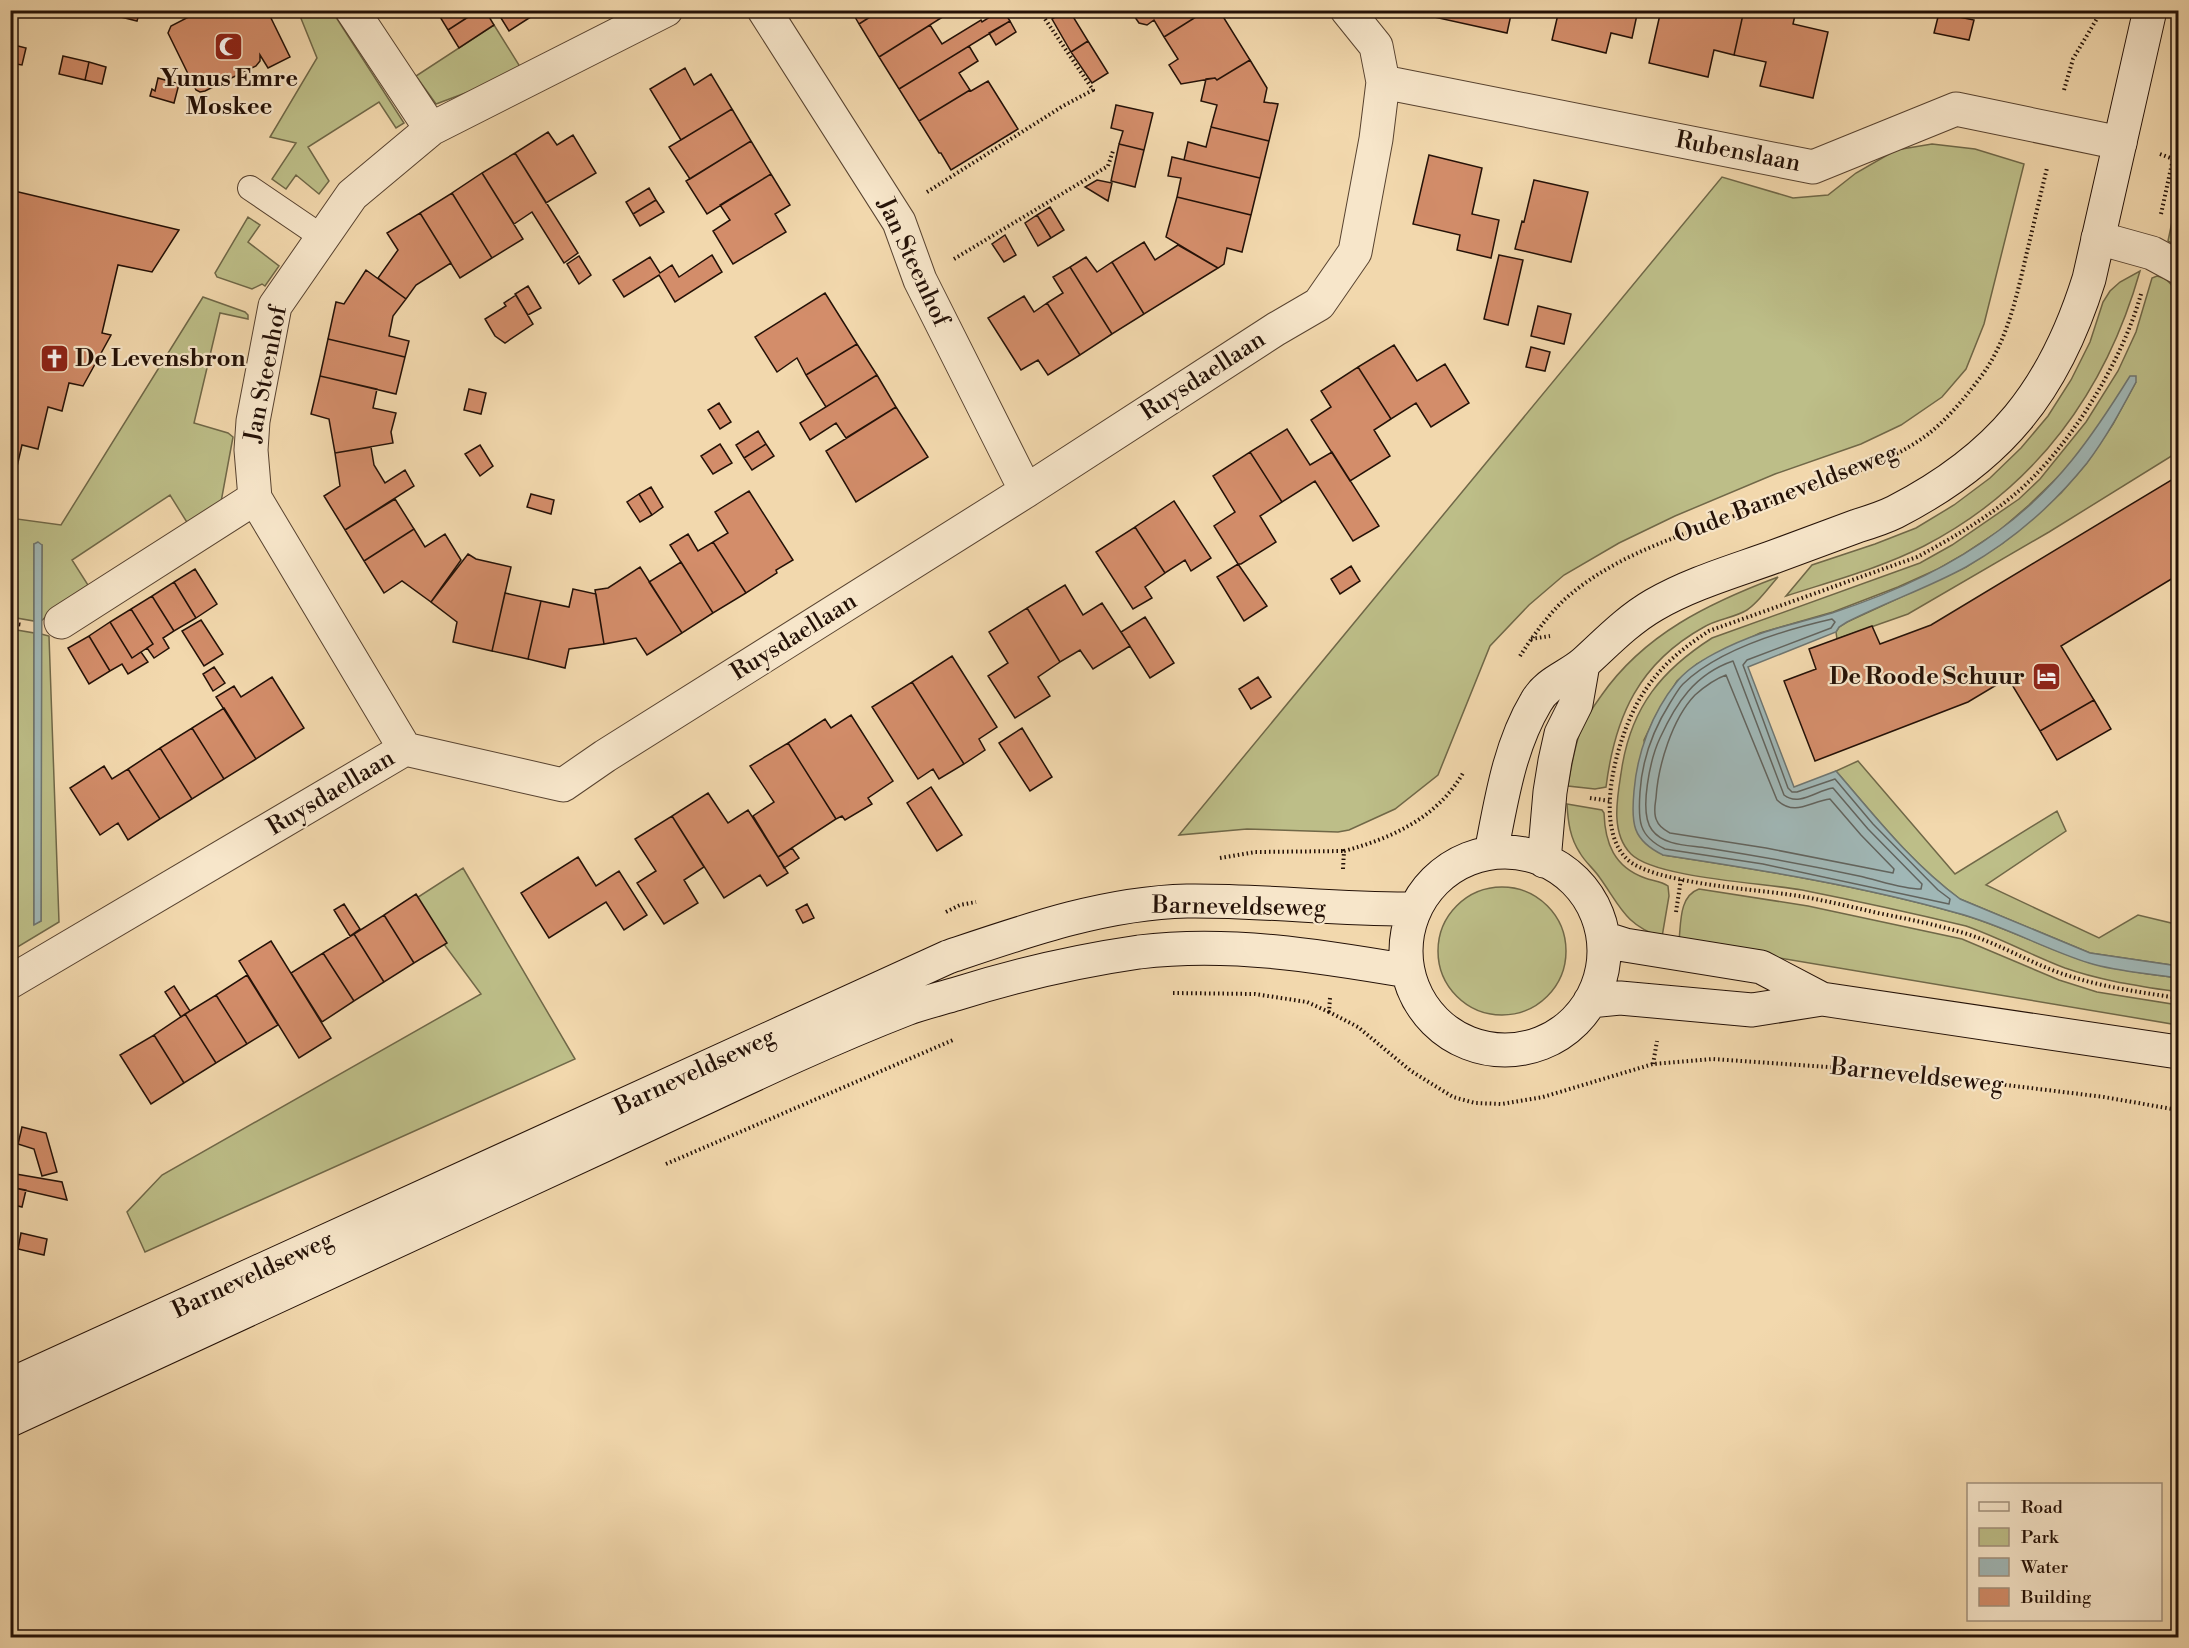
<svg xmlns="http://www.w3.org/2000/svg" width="2189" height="1648" font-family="'Libre Bodoni',serif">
	<rect width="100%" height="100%" fill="#f2d8ad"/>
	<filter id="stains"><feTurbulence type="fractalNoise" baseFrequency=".00333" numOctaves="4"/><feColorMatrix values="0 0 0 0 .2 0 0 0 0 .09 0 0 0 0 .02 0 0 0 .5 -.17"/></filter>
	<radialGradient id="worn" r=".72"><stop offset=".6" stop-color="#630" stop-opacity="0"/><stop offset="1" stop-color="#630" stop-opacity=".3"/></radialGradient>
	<!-- green -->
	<path fill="#bdbe88" stroke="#706848" stroke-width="1.5" d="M298 11H332L404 123 396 128 379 102 308 147 329 181 319 194 296 175 286 189 272 179 296 143 270 137 317 58Z
		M494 25 519 65 516 74 436 104 416 76Z
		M1932 144 1975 149 2024 164 1984 324 1966 369 1942 397 1901 425 1861 444 1775 474 1675 516 1619 543 1564 575 1529 605 1490 646 1438 775 1395 809 1349 830 1338 832 1247 829 1179 835 1722 177 1793 198 1828 195 1856 173 1896 150Z
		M2178 193V247L2168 241Z
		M248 217 260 225 248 242 279 266 265 286 262 284 252 289 217 277 215 273Z
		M2140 271C2106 391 2036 488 1924 546 1881 568 1832 581 1786 596L1812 565 1875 544 1916 528 1954 505 1990 478 2021 448 2048 416 2071 380 2090 342 2103 302 2110 291 2120 282Z
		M2157 276C2168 278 2173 286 2178 295V452L2049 532 1908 614 1837 639 1836 632 1839 627 1847 622 1966 567 2003 543 2061 493 2086 464 2113 424 2136 382 2064 471 2029 505 1999 531 1964 554 1938 569 1898 587 1833 612 1760 633 1697 664 1677 681 1656 715 1644 740 1663 855C1762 870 1861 886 1957 913 2001 925 2042 947 2085 961 2110 970 2151 974 2178 978V992C2140 986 2102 981 2065 968 2031 955 2000 938 1966 926 1912 913 1857 901 1802 890 1764 883 1655 878 1631 854 1609 832 1618 794 1622 767 1632 706 1662 670 1712 638L1920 563 1952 545 2019 499 2040 479 2086 422 2118 371 2136 332 2152 278Z
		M203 297 245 312 248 315V319L220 313 194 423 228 433 233 437 221 502 188 524 170 495 72 560 88 585 64 601 41 621 42 545 34 544V621L11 617 10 518 61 525Z
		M1778 577C1769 587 1758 603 1747 610 1734 618 1717 619 1704 627 1639 663 1615 716 1606 787L1595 789 1568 786C1571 768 1574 749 1580 732 1585 719 1593 707 1601 696 1644 634 1709 603 1778 577Z
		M11 629 34 633V924L41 921V634L49 636 59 922 11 951Z
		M1858 761 1955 874 2057 811 2066 831 1986 885 2099 938 2138 915 2171 923 2178 936V966L2090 953 1960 899C1912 864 1874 815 1836 771Z
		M1567 804 1602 810 1604 813C1605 843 1614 867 1645 878 1653 881 1661 881 1668 886L1669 896 1662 937C1626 926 1620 906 1600 878 1594 869 1585 862 1580 853 1570 838 1568 822 1567 804Z
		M463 868 575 1059 145 1252 127 1212 162 1175 481 994 412 901Z
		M1438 951a64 64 0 1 1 128 0a64 64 0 1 1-128 0Z
		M1699 889 1808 906 1962 939 2059 980 2097 992 2178 1005V1025L1679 941C1681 923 1679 896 1699 889Z"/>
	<!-- water -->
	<path fill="#a0b7b6" stroke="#6e7570" stroke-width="1.5" d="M2130 376H2136V382C2121 410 2106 438 2087 463 2054 504 2012 541 1966 567 1928 588 1886 602 1847 622L1839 627 1836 632 1748 667 1794 787 1836 771C1874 815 1912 864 1960 899L2090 953 2178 966V978C2148 973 2118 972 2089 963 2044 949 2003 925 1957 913 1861 886 1762 870 1663 855 1632 840 1631 823 1634 791 1637 753 1652 713 1676 683 1692 661 1736 642 1762 633 1785 625 1809 620 1832 613 1890 594 1949 568 1998 531 2057 488 2092 437 2130 376Z
		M38 542 42 545 41 921 34 925V544Z"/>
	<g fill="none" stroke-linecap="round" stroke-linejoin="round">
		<!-- shore -->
		<path stroke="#62645e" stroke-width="1.5" d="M1832 619 1835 622 1831 628 1747 660 1743 665 1788 788 1792 792H1797L1835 779 1873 824 1938 890 1950 899 1949 904 1763 864 1665 849C1638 836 1638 820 1640 792 1642 760 1653 730 1670 703 1674 697 1678 689 1683 684 1719 649 1784 630 1832 619Z
			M1733 661 1784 795C1799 807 1817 790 1833 788L1868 829 1922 884 1921 889C1902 889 1878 880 1859 876 1808 865 1758 856 1707 848 1688 845 1664 846 1652 830 1638 812 1651 757 1660 738 1676 703 1695 674 1733 661Z
			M1726 675 1777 800C1795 817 1811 801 1830 799L1861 835 1894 869 1893 873 1766 848 1670 833C1665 830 1659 827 1657 821 1653 814 1655 805 1656 798 1658 766 1672 719 1695 695 1704 687 1715 679 1726 675Z"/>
	</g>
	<!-- building -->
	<path fill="#d38d6a" stroke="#241107" stroke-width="1.5" d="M101 10H140L137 21 101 12Z
		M202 10H239L241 15 250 10H267L290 57 268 68 260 55V61L256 66 205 91 200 92 196 90 168 33 171 26Z
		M440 10H479L448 30 437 12Z
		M479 10H485L494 25 459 48 448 30Z
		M496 10H540V11L509 31Z
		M851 10H881L859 24Z
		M881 10H947L949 13 879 57 859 24Z
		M1001 10H1003L1010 21 899 89 879 57 930 25 942 44 981 20 982 22Z
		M1066 10H1069L1088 41 1071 52 1052 19Z
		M1136 10H1207L1164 37 1154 20 1147 25 1139 23 1132 13Z
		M1207 10H1219L1250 60 1217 80 1215 78 1181 84 1169 65 1178 59 1164 37Z
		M1436 10H1512L1507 33 1434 17Z
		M1559 10H1638L1632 38 1611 33 1606 53 1552 40Z
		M1661 10H1744L1734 55 1714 50 1708 77 1649 63Z
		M1744 10 1796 11 1793 24 1828 32 1813 98 1760 86 1766 62 1734 55Z
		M1939 13 1974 20 1969 40 1934 33Z
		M1010 21 1016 32 996 45 989 33Z
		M1088 41 1108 73 1092 83 1071 52Z
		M10 44 26 48 22 65 10 63Z
		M969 46 978 61 959 73 970 90 919 121 899 89Z
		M63 56 89 62 85 80 59 74Z
		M1250 60 1267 88 1264 102 1278 104 1269 141 1211 127 1217 105 1201 101 1206 79 1215 78 1217 80Z
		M89 62 106 67 102 84 85 80Z
		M685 68 694 85 711 74 732 109 681 140 650 89Z
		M158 78 179 84 174 103 150 96 152 89 155 91Z
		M988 81 1018 129 951 170 941 153H939L919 121 970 90 971 91Z
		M1116 105 1153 113 1144 150 1119 144 1123 131 1111 128Z
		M732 109 751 141 690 179 669 147Z
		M1211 127 1269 141 1260 178 1184 160 1188 142 1206 147Z
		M548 132 557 145 573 135 596 173 546 203 515 153Z
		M751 141 771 174 707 214 686 181Z
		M1119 144 1144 150 1135 187 1111 181Z
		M515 153 578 253 564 263 532 212 514 224 482 173Z
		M1429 155 1482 168 1472 214 1499 220 1491 258 1457 250 1460 235 1413 224Z
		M1172 157 1260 178 1251 215 1177 197 1181 178 1168 176Z
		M482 173 523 239 492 258 452 193Z
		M771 174 790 205 775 214 786 232 733 264 713 231 730 220 720 205Z
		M1097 180 1112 183 1108 201 1085 187Z
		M1534 180 1588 192 1571 262 1515 249 1522 221 1524 222Z
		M649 188 656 200 633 214 626 202Z
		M10 190 179 230 152 272 118 265 102 333 111 335 83 386 69 383 62 411 48 407 38 449 22 445 12 488 10 487Z
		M452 193 492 258 460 278 420 213Z
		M1177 197 1251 215 1242 252 1227 248 1224 264 1218 268 1166 237Z
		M656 200 664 212 640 226 633 214Z
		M1050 207 1064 230 1051 238 1037 215Z
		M420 213 451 263 416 285 406 299 378 278 398 250 387 233Z
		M1037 215 1051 238 1038 246 1025 223Z
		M1005 235 1016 255 1004 262 992 244Z
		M1144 242 1155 260 1178 245 1218 268 1144 314 1112 262Z
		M712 255 722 272 675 302 659 275 624 297 613 280 650 257 660 273 672 265 679 277Z
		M1499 255 1523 260 1508 325 1484 319Z
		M579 256 591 275 579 284 567 264Z
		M1086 257 1097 272 1112 262 1144 314 1112 334 1070 267Z
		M1070 267 1112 334 1080 355 1047 303 1063 293 1053 277Z
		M366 270 406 299 393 316 389 336 409 341 405 357 328 339 336 302 344 304Z
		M528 286 541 308 528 315 515 294Z
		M825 293 857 344 806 375 797 358 777 372 755 337Z
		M516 295 533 324 505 343 495 336 485 319 506 306 504 303Z
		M1024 296 1034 312 1047 303 1080 355 1048 375 1038 360 1021 370 988 318Z
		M1538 306 1571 314 1564 344 1531 336Z
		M328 339 405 357 396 394 320 376Z
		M857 344 877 375 826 407 806 375Z
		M1394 345 1417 381 1445 364 1469 403 1431 427 1416 403 1391 419 1358 367Z
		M1531 347 1550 352 1545 371 1526 367Z
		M1358 367 1391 419 1374 430 1390 456 1350 481 1311 420 1331 407 1321 391Z
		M877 375 896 407 846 438 836 423 810 440 800 423Z
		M320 376 377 389 373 408 396 413 391 432 393 443 335 453 329 419 311 414Z
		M469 389 486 393 481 414 464 410Z
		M719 403 731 422 720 429 708 410Z
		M896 407 928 457 856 502 826 451Z
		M1287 429 1310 465 1332 452 1379 526 1353 541 1315 481 1282 502 1250 452Z
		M758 431 766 444 744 458 736 445Z
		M720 444 732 463 713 474 701 456Z
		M766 444 774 456 752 470 744 458Z
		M480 445 493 466 480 476 465 454Z
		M371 447 374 465 385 483 405 470 414 486 345 530 324 496 340 486 335 453Z
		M1250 452 1282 502 1260 516 1276 542 1241 564H1238L1214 526 1235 512 1213 476Z
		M2178 476V575L2061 646 2094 700 2040 731 2008 678 1968 702 1815 761 1784 681 1816 669 1809 649 1872 626 1880 644 1931 625Z
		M651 487 663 507 652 515 639 494Z
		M749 491 793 560 776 570 777 573 746 593 713 542 728 533 715 512Z
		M531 494 554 500 551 514 527 507Z
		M639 494 652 515 640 522 627 502Z
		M395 499 414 529 364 561 345 530Z
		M1174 501 1211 558 1191 571 1185 560 1165 573 1135 527Z
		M1135 527 1165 573 1145 587 1152 598 1133 609 1096 552Z
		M414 529 425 547 445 534 461 560 431 602 402 581 384 593 364 561Z
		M688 534 698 551 713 542 746 593 713 613 670 545Z
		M468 554 476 559 511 567 492 651 453 642 457 622 431 602Z
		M681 562 713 613 682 633 649 582Z
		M1238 564 1267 606 1244 621 1217 577Z
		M1351 566 1360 581 1340 594 1331 579Z
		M640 567 682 633 647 655 636 638 604 644 595 590 608 588Z
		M195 569 217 604 196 618 174 582Z
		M174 582 196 618 174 631 152 596Z
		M1065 585 1083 615 1102 603 1130 646 1093 669 1080 650 1060 662 1027 608Z
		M573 589 596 594 604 644 569 649 565 668 528 659 541 601 569 607Z
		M505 593 541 601 528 659 492 651Z
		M152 596 174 631 163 638 169 648 154 658 147 648 153 644 131 609Z
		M1027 608 1060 662 1038 677 1050 696 1015 718 988 676 1008 663 989 632Z
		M131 609 153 644 132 658 110 622Z
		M1145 617 1174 663 1150 678 1121 632Z
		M201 620 223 654 204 666 182 631Z
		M110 622 132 658 141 652 148 662 128 674 122 664 110 671 89 636Z
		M89 636 110 671 89 684 68 648Z
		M952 656 997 727 979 739 985 750 964 764 912 682Z
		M214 667 225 683 213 691 203 674Z
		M272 677 304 728 256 759 216 697 234 686 241 697Z
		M1258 677 1271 697 1251 709 1239 689Z
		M912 682 964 764 939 779 933 769 918 779 872 707Z
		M2094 700 2111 729 2057 760 2040 731Z
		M224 708 256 759 224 779 192 728Z
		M851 715 893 781 868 798 872 804 845 820 842 816 836 819 788 743 825 719 831 728Z
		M192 728 224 779 192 799 160 748Z
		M1022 728 1052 777 1030 791 999 743Z
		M788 743 836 819 778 857 753 816 774 802 750 766Z
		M160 748 192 799 160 819 128 769Z
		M104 766 112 779 128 769 160 819 128 840 118 823 100 835 70 788Z
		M931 787 962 835 937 851 907 803Z
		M708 793 728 823 748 810 788 873 767 886 760 875 724 898 672 816Z
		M672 816 704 867 684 880 698 903 664 924 637 883 656 871 635 839Z
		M792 848 799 858 784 868 778 857Z
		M578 857 596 886 619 871 647 915 624 930 606 902 549 938 521 893Z
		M416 894 447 943 414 963 384 915Z
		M344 904 360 929 350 936 334 910Z
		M807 904 814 918 803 923 796 910Z
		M384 915 414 963 384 982 354 934Z
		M354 934 384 982 354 1001 323 953Z
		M271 941 331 1038 299 1058 239 961Z
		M323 953 354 1001 322 1022 291 973Z
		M247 975 278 1025 247 1044 216 995Z
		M174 986 190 1011 181 1017 165 992Z
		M216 995 247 1044 216 1063 185 1014Z
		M185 1014 216 1063 184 1083 154 1035Z
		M154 1035 184 1083 151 1104 120 1055Z
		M22 1127 46 1133 57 1172 42 1176 34 1149 18 1144Z
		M10 1173 62 1182 67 1200 10 1187Z
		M10 1187 26 1190 22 1207 10 1204Z
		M21 1233 47 1239 44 1255 18 1249Z"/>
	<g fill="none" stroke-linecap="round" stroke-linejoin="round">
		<defs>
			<path id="lane" d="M250 188 322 237"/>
			<path id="street" d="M352 10 431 129
				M764 10 899 222 920 280 1026 491
				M1383 82 1813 167 1956 109 2120 143
				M2098 238 2152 253 2178 267
				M61 622 255 498
				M405 749 255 498 251 450 253 421 275 306 352 195 431 129 666 10
				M10 982 405 749 563 785 605 756 1026 491 1276 329 1319 304 1355 252 1376 139 1383 82 1376 46 1347 10"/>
			<path id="secondary" d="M1406 951a99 99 0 1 1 198 0a99 99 0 1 1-198 0Z
				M1491 853C1501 802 1509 747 1536 702 1547 682 1568 677 1584 663 1607 642 1628 620 1654 605 1692 583 1735 571 1776 556 1803 546 1830 536 1857 526 1870 522 1883 518 1895 512 2000 458 2054 391 2089 279L2150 10
				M1544 861 1550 792 1555 761 1561 734 1576 704 1583 664
				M1603 938 1625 945 1761 967 1822 999
				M1590 1001 1620 998 1752 1010 1822 999 2178 1052
				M10 1385 948 957C1025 931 1104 903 1187 901 1263 900 1339 910 1415 909
				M10 1420C208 1328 406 1236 604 1145 704 1099 803 1049 906 1009 922 1003 939 999 956 994 1016 975 1077 961 1139 952 1229 941 1320 956 1408 971"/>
		</defs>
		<!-- lane casing -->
		<use href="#lane" stroke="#584330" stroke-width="26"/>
		<!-- street casing -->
		<use href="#street" stroke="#584330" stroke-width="35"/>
		<!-- secondary casing -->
		<use href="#secondary" stroke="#241107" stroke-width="35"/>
		<!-- path -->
		<path stroke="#241107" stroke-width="4" stroke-dasharray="1.5 3" stroke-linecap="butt" d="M2064 90 2073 59 2102 10
			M2160 154 2173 159
			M927 192 1063 106 1093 90 1039 10
			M2161 214 2178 136
			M954 259 1108 166 1113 151
			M2141 294C2122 362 2069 449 2014 495 1985 519 1951 539 1917 557L1709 631C1684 647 1663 664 1646 689 1620 725 1590 824 1627 859 1650 882 1749 889 1785 894 1816 898 1847 906 1878 913 1908 919 1938 925 1967 934 2000 944 2030 963 2063 974 2101 987 2139 992 2178 998
			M10 623 23 625
			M1531 639 1550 636
			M1520 656C1533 636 1548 615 1565 599 1608 561 1661 542 1714 523 1748 511 1782 499 1816 486 1855 473 1894 459 1927 435 1949 418 1969 393 1985 371 2008 337 2017 295 2026 256 2033 227 2040 197 2047 168
			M1590 798 1610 801
			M1220 858 1255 852 1344 851
			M1343 869 1344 851C1392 838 1437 818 1463 773
			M946 912 960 905 976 902
			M1676 912 1681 879
			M1173 993 1255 994 1307 1002 1329 1012
			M1330 998 1329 1012 1358 1027 1411 1071 1453 1097 1475 1103 1502 1104 1543 1097 1653 1064 1713 1059 1900 1072 2104 1097 2178 1110
			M1653 1064 1657 1041
			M666 1164 953 1040"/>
		<!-- lane -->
		<use href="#lane" stroke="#f7e6ca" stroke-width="24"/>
		<!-- street -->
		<use href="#street" stroke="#f7e6ca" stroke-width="33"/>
		<!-- secondary -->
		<use href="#secondary" stroke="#f7e6ca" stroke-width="33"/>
	</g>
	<!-- icons -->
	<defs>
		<symbol id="mosque-square" viewBox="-11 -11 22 22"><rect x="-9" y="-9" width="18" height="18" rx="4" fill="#8f2418" stroke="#f7e6ca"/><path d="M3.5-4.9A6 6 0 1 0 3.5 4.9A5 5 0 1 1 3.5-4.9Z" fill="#fff"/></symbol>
		<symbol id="church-square" viewBox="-11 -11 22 22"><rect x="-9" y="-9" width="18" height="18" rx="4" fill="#8f2418" stroke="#f7e6ca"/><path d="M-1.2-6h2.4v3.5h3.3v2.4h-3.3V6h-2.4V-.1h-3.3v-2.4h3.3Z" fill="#fff"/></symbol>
		<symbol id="hotel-square" viewBox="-11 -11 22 22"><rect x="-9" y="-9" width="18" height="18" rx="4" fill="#8f2418" stroke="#f7e6ca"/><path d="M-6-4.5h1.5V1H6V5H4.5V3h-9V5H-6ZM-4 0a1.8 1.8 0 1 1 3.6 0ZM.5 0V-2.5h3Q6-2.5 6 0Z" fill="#fff"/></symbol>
	</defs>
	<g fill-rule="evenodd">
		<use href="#mosque-square" x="212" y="30" width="33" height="33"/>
		<use href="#church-square" x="38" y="342" width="33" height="33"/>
		<use href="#hotel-square" x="2030" y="660" width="33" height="33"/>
	</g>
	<g text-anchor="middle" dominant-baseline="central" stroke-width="4.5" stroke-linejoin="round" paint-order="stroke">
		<!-- poi labels -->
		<g font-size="24" font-weight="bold" fill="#241107" stroke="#f7e6ca">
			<text x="229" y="79">Yunus Emre<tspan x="229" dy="28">Moskee</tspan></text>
			<text x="75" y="359" text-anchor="start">De Levensbron</text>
			<text x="2025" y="677" text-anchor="end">De Roode Schuur</text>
		</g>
		<!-- street labels -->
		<g font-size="24" fill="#241107" stroke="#f7e6ca">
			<text transform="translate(1738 152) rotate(11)">Rubenslaan</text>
			<text transform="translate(913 262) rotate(65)">Jan Steenhof</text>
			<text transform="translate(266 374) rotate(-79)">Jan Steenhof</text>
			<text transform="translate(1203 376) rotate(-33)">Ruysdaellaan</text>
			<text transform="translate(1786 494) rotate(-21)">Oude Barneveldseweg</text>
			<text transform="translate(794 637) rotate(-32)">Ruysdaellaan</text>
			<text transform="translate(331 793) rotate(-31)">Ruysdaellaan</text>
			<text transform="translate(1239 907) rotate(1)">Barneveldseweg</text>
			<text transform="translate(695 1072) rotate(-25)">Barneveldseweg</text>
			<text transform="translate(1917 1076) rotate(6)">Barneveldseweg</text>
			<text transform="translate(253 1275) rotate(-25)">Barneveldseweg</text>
		</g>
	</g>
	<!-- margin -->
	<rect width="2189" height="1648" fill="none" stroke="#f2d8ad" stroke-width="36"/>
	<rect x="12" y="12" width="2165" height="1624" fill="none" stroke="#241107" stroke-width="3"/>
	<rect x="18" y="18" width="2153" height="1612" fill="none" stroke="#241107" stroke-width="1.5"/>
	<!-- legend -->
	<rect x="1967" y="1483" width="195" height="138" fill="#f7e6ca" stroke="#a3917c" stroke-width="1.5"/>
	<rect x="1979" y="1502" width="30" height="9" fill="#f7e6ca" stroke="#a3917c" stroke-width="1.5"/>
	<text x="2021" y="1513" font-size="18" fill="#241107">Road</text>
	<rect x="1979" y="1528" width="30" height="18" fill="#bdbe88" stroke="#a3917c" stroke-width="1.5"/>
	<text x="2021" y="1543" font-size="18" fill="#241107">Park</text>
	<rect x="1979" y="1558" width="30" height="18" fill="#a0b7b6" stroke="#a3917c" stroke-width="1.5"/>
	<text x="2021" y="1573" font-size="18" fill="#241107">Water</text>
	<rect x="1979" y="1588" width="30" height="18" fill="#d38d6a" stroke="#a3917c" stroke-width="1.5"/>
	<text x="2021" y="1603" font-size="18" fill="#241107">Building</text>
	<rect width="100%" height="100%" filter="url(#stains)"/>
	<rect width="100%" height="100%" fill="url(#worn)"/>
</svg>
